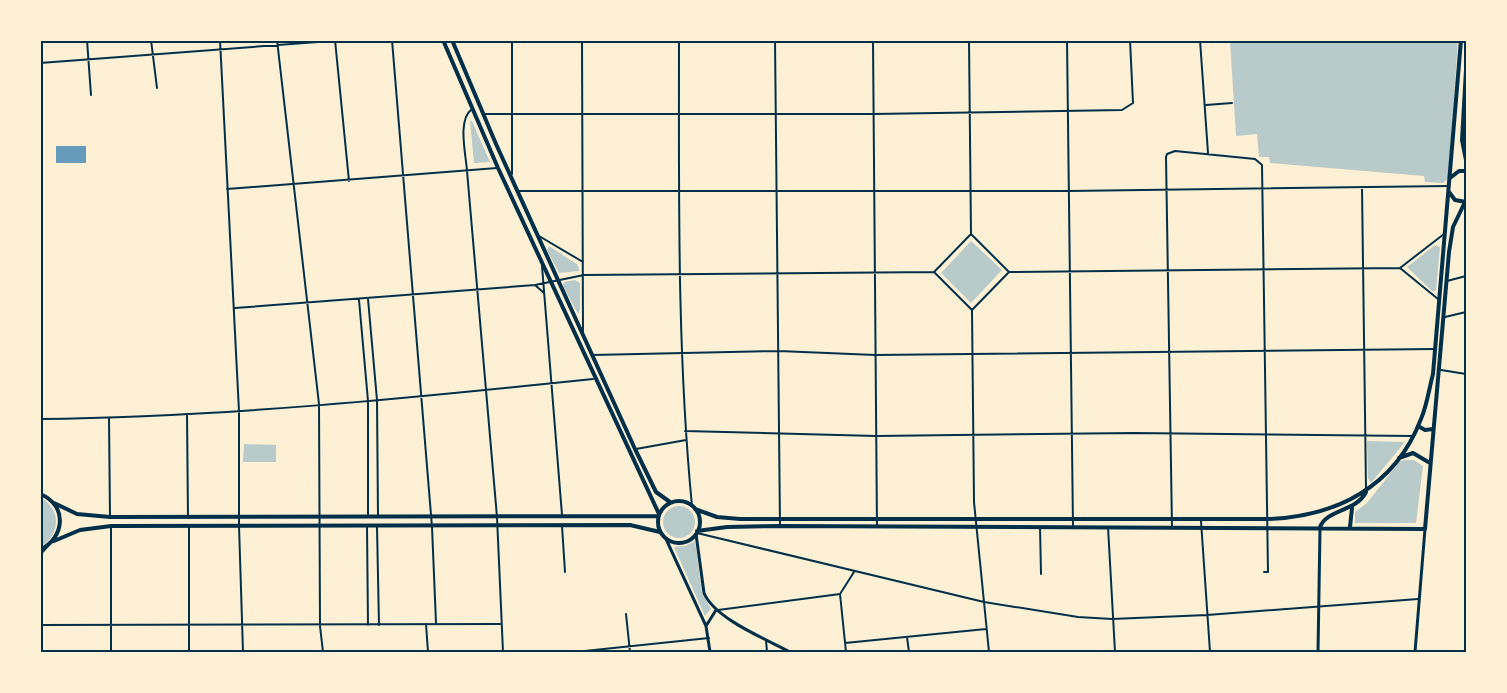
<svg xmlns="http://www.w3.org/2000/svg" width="1507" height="693" font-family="'DM Sans',sans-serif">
	<rect width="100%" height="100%" fill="#fdf0d5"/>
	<!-- green -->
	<path fill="#b9caca" d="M1230 41H1458L1448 179 1443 183 1425 182 1424 176 1270 163 1269 157H1259L1257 134 1236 136Z
		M470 121H472L490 162 474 163Z
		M971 241 1002 270 971 303 941 273Z
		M1435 245 1440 247 1436 290 1433 292 1407 267Z
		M549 246 578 265 579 271 559 273 547 250Z
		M575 280 580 283V310L578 314 563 286 564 282Z
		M1367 441 1405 442 1371 483 1368 478Z
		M244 444 276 445V462H243Z
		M1405 460H1414L1423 466 1416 523H1355V512L1367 503 1400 461Z
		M41 498C62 510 60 534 41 547Z
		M663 522a16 16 0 1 1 32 0a16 16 0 1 1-32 0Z
		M695 541 702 593 711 609 705 616 674 547 685 546Z"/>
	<!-- water -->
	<path fill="#669bbc" d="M56 146H86V163H56Z"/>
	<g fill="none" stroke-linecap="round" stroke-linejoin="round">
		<!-- minor -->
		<path stroke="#003049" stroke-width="2" d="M87 40 91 95
			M151 40 157 88
			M220 40 239 411V526L243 652
			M277 40 319 404 320 626 323 652
			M335 40 349 181
			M392 40 432 527 436 623
			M582 40 583 333
			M679 40C679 196 677 351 692 506
			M775 40 780 526
			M873 40 877 527
			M1067 40 1073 527
			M1200 40 1208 153
			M40 63 345 40
			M1206 105 1232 103
			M472 109C457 120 466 154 467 171L497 517 503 652
			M483 114H873L1122 110 1133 103 1130 40
			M512 174V40
			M1362 187 1366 489
			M227 189 497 168
			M518 191H1069L1448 186
			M539 236 583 262
			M542 266 562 515
			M1400 268 1438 299
			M934 272 972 310 974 502 989 652
			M934 272 971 234 969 40
			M1009 272 1400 268 1444 234
			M1447 281 1466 276
			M535 285 544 293
			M368 299 377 400 378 515
			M359 300 368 401V516
			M235 308 535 285 584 275 934 272
			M972 310 1009 272 972 235
			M1445 317 1466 312
			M592 355 779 351 875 355 1435 349
			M1441 370 1466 374
			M187 414 188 518
			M109 418 110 517
			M40 419C225 417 410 398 593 379
			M685 431 876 436 1134 433 1412 436
			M636 449 686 440
			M1201 521 1210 652
			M189 526V652
			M562 526 565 572
			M367 527 368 625
			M377 527 379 625
			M1040 527 1041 574
			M1108 527 1115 652
			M1172 527 1166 157 1167 154 1175 151 1255 159 1262 165 1268 572H1264
			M697 533 984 602 1078 617 1112 619 1207 615 1418 599
			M40 555 48 546
			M718 610 840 594
			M626 614 630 652
			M426 624 428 652
			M40 625 500 624
			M907 637 909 652
			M766 640 767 652
			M845 643 986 629
			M111 652V526
			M575 652 709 638
			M846 652 840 594 854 572
			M1400 652H1431"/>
		<!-- tertiary -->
		<path stroke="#003049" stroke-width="3" d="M696 534 704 593C715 619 766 639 790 652
			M666 539 706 626 710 652
			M706 626 716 610
			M1318 652 1320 529
			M1415 652 1425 529"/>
		<!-- secondary -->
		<path stroke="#003049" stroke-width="4" d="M443 40 498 168 659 514
			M452 40 496 144 635 449 656 492 670 502
			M1466 70 1462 140 1466 160
			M1450 178 1459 171H1466
			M1449 192 1455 200 1466 202
			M1418 426 1425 430 1433 429
			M1399 458 1413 453 1430 463
			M40 494C68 505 65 538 40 550
			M658 522a21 21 0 1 1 42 0a21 21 0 1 1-42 0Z
			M54 503 77 514 110 517 658 516
			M695 509 717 517 740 519H1267C1336 517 1395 487 1421 419 1427 405 1429 389 1433 374L1461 40
			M1320 527C1327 509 1356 512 1366 492
			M1350 527 1352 508
			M697 531 727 527 780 526 1425 529 1449 252 1453 227 1465 202
			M54 541 80 530 111 526 630 525 660 532"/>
	</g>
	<!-- border -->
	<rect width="1507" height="693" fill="none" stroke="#fdf0d5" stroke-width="84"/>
	<rect x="42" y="42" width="1423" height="609" fill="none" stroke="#003049" stroke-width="2"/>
</svg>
